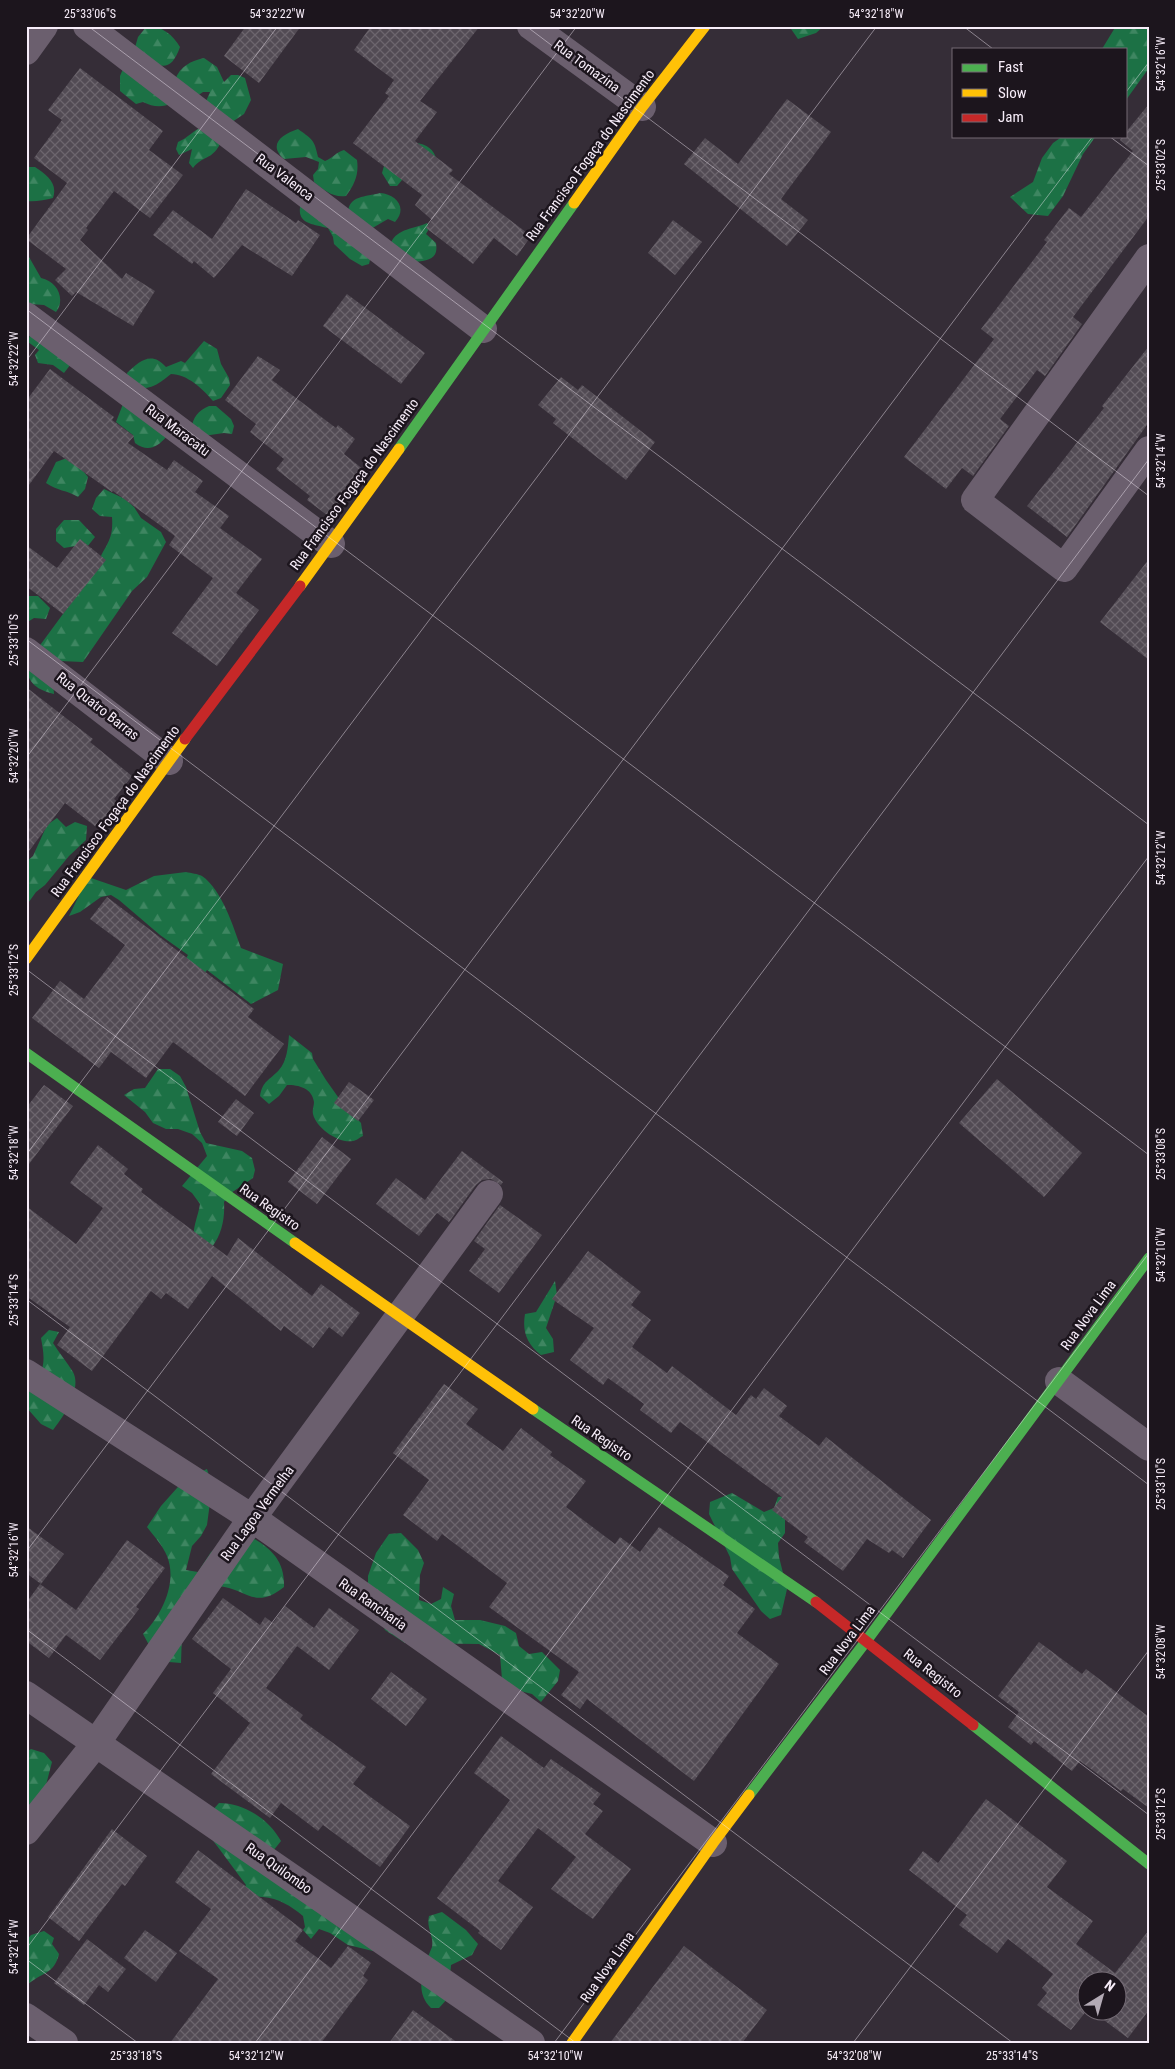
<svg xmlns="http://www.w3.org/2000/svg" width="1175" height="2069" font-family="'Roboto Condensed',sans-serif">
	<defs>
		<pattern id="forest-firs" width="22" height="20" patternUnits="userSpaceOnUse" patternTransform="scale(1.25)"><rect width="22" height="20" fill="#1c7145"/><path d="M5 1l3.5 6h-7zM16 11l3.5 6h-7z" fill="#3e8661"/></pattern>
		<pattern id="building-cross-hatch" width="8" height="8" patternUnits="userSpaceOnUse" patternTransform="scale(1.25)"><rect width="8" height="8" fill="#524b54"/><path d="M0 0l8 8M0 8l8-8" fill="none" stroke="#6c656d"/></pattern>
	</defs>
	<rect width="100%" height="100%" fill="#352d37"/>
	<!-- forest -->
	<path fill="url(#forest-firs)" d="M147 26C162 26 173 35 180 47 169 79 154 63 134 51L138 37Z
		M789 26H824L816 33 798 39Z
		M1116 26H1149V68L1126 100V49H1102Z
		M204 58 217 67 224 82 231 75H238L245 78 251 100 244 114 232 122 204 106 210 92H203L197 96 175 80C180 66 191 61 204 58Z
		M123 69 172 103C162 108 153 107 143 102L136 104 120 91V76Z
		M203 127 220 144C211 161 203 155 193 168L189 163 192 149 179 155 176 149 178 142C188 138 193 130 203 127Z
		M298 129C313 140 314 139 318 157L325 161C333 158 336 152 344 150L357 160C359 174 355 184 346 196 333 198 324 190 314 182L313 175 318 169 319 162 306 157 284 159C267 144 283 134 298 129Z
		M1063 136H1096L1083 154 1063 196 1048 216 1028 214 1010 197 1033 182 1042 158 1053 143Z
		M415 143C427 144 434 149 437 161L402 180 397 186H390L382 173 384 166Z
		M26 167H35C47 175 58 183 53 198 45 200 35 202 26 201Z
		M380 193C396 194 408 208 395 222L388 219 369 230 348 214C348 195 366 197 380 193Z
		M301 203 371 256 369 264 362 266 350 259 334 244 333 237 328 228C313 224 295 224 301 203Z
		M427 223 430 227 426 234 436 243C439 261 426 260 411 263L391 243C397 228 415 229 427 223Z
		M26 257H29L41 278C57 281 66 299 56 312L44 305 30 304 26 300Z
		M30 335 74 360 64 373 53 365 38 363 35 355 39 350 28 342Z
		M204 341 217 349 221 364 229 378 230 385 221 398 213 401C203 389 187 374 171 374 158 384 156 387 139 389L128 380 127 373C140 360 152 351 166 367L181 361 185 363Z
		M123 404 166 437C157 448 147 452 135 443L133 435 116 422Z
		M209 406H216L231 419 234 426 232 434 224 433 203 436 192 428C192 418 199 410 209 406Z
		M67 458 80 467 88 477 85 489 78 497C67 490 57 491 46 483L56 462Z
		M104 489 125 499 134 507 141 518 161 532 166 542 147 577 132 591 83 662 60 661 38 648 96 569C103 545 114 544 112 517L100 516 92 509 96 498Z
		M64 520H79L95 537 87 547 76 546 64 548 56 541V529Z
		M26 596H38L50 608 46 619 34 618 26 623Z
		M26 660 53 683 54 694C34 689 26 681 26 660Z
		M57 818 66 827 75 822 87 826 86 840 69 856 45 885 36 892 26 906V862L33 856 47 825Z
		M186 872C191 873 198 874 202 876 222 890 233 926 241 948L283 964 278 990 251 1004 207 970 192 990 181 967 188 955 160 935 119 900 111 895 101 897 80 912 69 916 88 877 126 890 154 876Z
		M289 1035 312 1053 313 1059 326 1080 343 1104 361 1123 363 1136C360 1137 356 1141 353 1141 339 1144 316 1128 313 1114 312 1110 314 1106 314 1102 312 1088 299 1085 287 1085L279 1096 269 1104 260 1096C263 1080 269 1081 279 1070 287 1061 288 1047 289 1035Z
		M158 1069H170L180 1076 186 1087 200 1132 206 1143 242 1151 252 1158 255 1170 253 1178 231 1193 224 1202C225 1218 222 1234 212 1247L194 1241C192 1228 198 1217 200 1204L192 1193 182 1186 207 1156 202 1143 192 1134 178 1129H166L153 1123 145 1112 124 1095 134 1089 145 1088Z
		M555 1281 557 1295 546 1328 553 1339 554 1352 541 1355C527 1344 522 1332 525 1314L536 1312Z
		M49 1330 59 1332 53 1343C59 1353 67 1362 73 1372 82 1389 64 1416 53 1430L41 1424 26 1407C26 1384 33 1391 40 1374 46 1362 43 1350 41 1338Z
		M207 1469 212 1487 207 1525 201 1536 192 1546 186 1570 198 1572 211 1552 221 1544 247 1535C270 1547 285 1560 284 1587 254 1611 247 1588 217 1586L182 1633 181 1663 169 1662 149 1645 143 1634C161 1616 178 1583 167 1556 163 1546 154 1536 147 1527L161 1506 185 1479Z
		M732 1493 764 1512 774 1508 778 1497 790 1496 785 1520V1533L778 1543 779 1557 787 1589 781 1615 770 1619 761 1611 732 1569 730 1557 709 1514 710 1502Z
		M401 1533 418 1550 424 1563 420 1575 419 1600 431 1604 441 1599 443 1587 454 1594 451 1606 455 1620H480L505 1626 516 1633 519 1646 529 1654 542 1652 560 1670 558 1681 541 1702 532 1694 520 1691 502 1679 500 1655 479 1644 405 1643 385 1630 368 1587V1576L376 1553 389 1534Z
		M31 1749 44 1753 52 1762 46 1785 26 1813V1752Z
		M219 1803C244 1803 269 1819 281 1841L273 1851 377 1939 373 1951 348 1945 330 1933 319 1929 311 1939 303 1930 305 1927 303 1916C291 1906 278 1898 263 1897 253 1896 248 1898 239 1895L246 1885 209 1835 211 1812Z
		M442 1912 466 1930 478 1944 472 1955 451 1965 448 1998 439 2008H431C413 1991 424 1967 432 1947 434 1936 426 1928 429 1916Z
		M44 1931 54 1938 52 1944 59 1954C54 1975 41 1972 26 1986V1941L31 1935Z"/>
	<!-- building -->
	<path fill="url(#building-cross-hatch)" d="M246 26H301L259 83 224 56Z
		M371 26H480L420 101 437 112 415 141 453 170 449 174 531 236 517 256 494 238 473 264 426 228 432 220 415 205 422 195 353 143 389 96 385 93 394 80 354 50Z
		M80 68 163 131 149 150 183 175 150 218 114 191 86 228 88 230 80 240 122 279 126 273 155 291 133 326 76 292 72 296 55 280 66 269 26 239 67 183 34 158 62 120 48 110Z
		M787 99 831 132 781 199 808 220 787 246 684 164 705 138 738 164Z
		M1149 104V216L1073 317 1082 324 1045 376 1037 370 1000 419 1009 426 973 476 962 468 946 489 904 457 994 339 981 329 1047 242 1044 240 1069 208 1081 217 1133 151 1120 140 1123 136H1126V132Z
		M246 189 296 223 298 220 320 235 292 276 242 245 214 278 194 261 192 264 153 235 173 210 212 239Z
		M673 220 702 242 675 275 648 253Z
		M347 294 425 353 401 384 323 326Z
		M1149 346V422L1067 537 1027 506 1104 408 1102 406Z
		M258 356 280 370 272 380 336 428 338 425 355 439 344 454 364 470 331 518 307 500 310 496 276 469 284 459 250 432 256 424 225 400Z
		M50 369 114 417 112 420 134 436 128 443 167 470 174 460 203 481 195 492 229 516 220 528 262 559 236 593 259 610 217 666 172 633 213 578 169 545 175 536 113 491 112 492 54 451 26 489V401Z
		M561 377 578 390 582 385 655 442 626 480 553 423 556 419 538 405Z
		M80 539 106 560 63 614 26 586V545L57 568Z
		M1149 559V660L1100 622Z
		M26 687 93 739 90 742 132 776 114 799 119 803 100 830 65 803 26 855Z
		M107 897 254 1009 248 1017 284 1044 245 1096 173 1042 146 1078 111 1052 99 1068 32 1018 60 981 84 999 125 945 90 919Z
		M997 1079 1082 1153 1044 1197 959 1123Z
		M349 1082 374 1100 358 1121 334 1103Z
		M44 1085 73 1106 26 1168V1108Z
		M236 1099 254 1113 237 1136 218 1122Z
		M322 1137 351 1159 317 1204 288 1182Z
		M98 1145 128 1169 124 1174 143 1189 141 1192 227 1256 238 1238 312 1296 321 1284 360 1313 342 1337 329 1327 313 1348 284 1326 281 1331 212 1276 188 1309 166 1293 161 1299 151 1291 92 1371 57 1345 70 1327 26 1296V1206L76 1244 103 1208 70 1183Z
		M462 1151 503 1182 501 1185 491 1179 482 1180 476 1185 449 1222 437 1213 419 1236 376 1204 396 1178 425 1200Z
		M500 1205 542 1235 499 1293 469 1271 485 1249 474 1241Z
		M588 1251 641 1292 631 1305 651 1320 632 1347 667 1373 672 1366 736 1415 751 1395 756 1399 764 1388 787 1406 779 1416 819 1446 826 1437 931 1520 903 1558 892 1550 889 1553 867 1539 843 1571 804 1542 808 1537 772 1510 782 1497 680 1422 671 1433 640 1410 644 1404 608 1378 603 1385 570 1360 594 1328 552 1299Z
		M444 1384 478 1409 466 1424 503 1451 521 1428 552 1452 550 1455 586 1481 566 1507 615 1544 620 1537 640 1552 659 1527 729 1576 723 1585 755 1609 737 1633 779 1664 694 1781 587 1699 580 1709 561 1695 579 1672 489 1607 507 1583 442 1534 437 1541 403 1515 429 1480 393 1453Z
		M26 1526 64 1554 41 1584 26 1573Z
		M127 1540 165 1568 136 1607 139 1609 100 1660 66 1635 49 1658 26 1641V1603L40 1584 76 1610Z
		M223 1598 260 1625 265 1617 273 1623 285 1606 314 1628 329 1608 359 1630 329 1670 297 1646 266 1688 303 1715 300 1719 366 1767 353 1784 410 1826 380 1867 323 1825 318 1831 281 1803 270 1818 211 1774 250 1723 213 1693 231 1669 192 1639Z
		M1039 1642 1082 1674 1086 1669 1149 1717V1808L1123 1789 1121 1791 1080 1761 1072 1771 1034 1741 1031 1745 1008 1727 1019 1712 998 1696Z
		M391 1672 427 1699 406 1726 371 1699Z
		M501 1736 544 1768 551 1759 601 1794 593 1804 603 1811 585 1834 631 1869 593 1919 551 1889 576 1857 538 1828 498 1881 533 1907 501 1950 478 1933 480 1931 437 1898 510 1800 474 1773Z
		M986 1799 1067 1861 1047 1887 1093 1921 1076 1944 1115 1973 1149 1930V2010L1128 2038 1093 2012H1118V1982H1088V2009L1071 2030 1037 2005 1047 1993 1042 1988 1053 1974 1008 1939 997 1953 959 1925 967 1915 909 1870 923 1851 938 1863Z
		M112 1829 147 1856 125 1886 122 1884 79 1941 48 1917Z
		M198 1850 303 1930 295 1941 331 1968 348 1946 371 1963 363 1976 368 1980 321 2043H170L218 1979 179 1951 211 1909 175 1882Z
		M145 1930 177 1953 156 1982 124 1958Z
		M87 1939 126 1969 108 1992 99 1985 84 2005 54 1983Z
		M684 1946 767 2010 742 2043H610Z
		M413 2010 458 2043H389Z"/>
	<g fill="none" stroke-linecap="round" stroke-linejoin="round">
		<!-- street -->
		<path stroke="#6b5f6e" stroke-width="28" d="M87 26 483 329
			M531 26 642 107
			M26 51 44 26
			M1149 258 975 500 1064 568 1149 450
			M26 316 331 544
			M26 651 169 761
			M26 1373 252 1518 713 1843
			M1059 1381 1149 1447
			M26 1695 531 2043
			M26 1831 97 1742 252 1518 489 1194
			M26 2017 64 2043"/>
		<!-- fast -->
		<path stroke="#4caf50" stroke-width="11" d="M399 449 574 203
			M26 1053 295 1243
			M533 1409 816 1602
			M973 1725 1149 1864
			M749 1795 867 1640 1149 1258"/>
		<!-- slow -->
		<path stroke="#ffc107" stroke-width="11" d="M574 203 642 107 705 26
			M300 586 399 449
			M26 959 185 739
			M295 1243 533 1409
			M572 2043 713 1843 749 1795"/>
		<!-- jam -->
		<path stroke="#c62828" stroke-width="11" d="M185 739 300 586
			M816 1602 973 1725"/>
	</g>
	<!-- ticks -->
	<path fill="none" stroke="#f7edf9" stroke-width="1" stroke-opacity="0.45" d="M88 26 1149 825M526 26 1149 496M963 26 993 49M1126 92 1149 62M1109 136 1149 166M26 309 1149 1155M26 361 278 26M26 639 1149 1485M26 758 577 26M26 969 1149 1815M26 1155 877 26M26 1299 1013 2043M26 1552 1093 136M26 1629 576 2043M26 1949 1149 459M26 1959 138 2043M255 2043 1149 856M554 2043 1149 1253M853 2043 1149 1650"/>
	<g text-anchor="middle" dominant-baseline="central" stroke-width="5" stroke-linejoin="round" paint-order="stroke">
		<!-- street labels -->
		<g font-size="14" fill="#f7edf9" stroke="#1c151d">
			<text transform="translate(587 66) rotate(36)">Rua Tomazina</text>
			<text transform="translate(590 155) rotate(-54)">Rua Francisco Fogaça do Nascimento</text>
			<text transform="translate(285 177) rotate(37)">Rua Valenca</text>
			<text transform="translate(178 430) rotate(37)">Rua Maracatu</text>
			<text transform="translate(354 484) rotate(-54)">Rua Francisco Fogaça do Nascimento</text>
			<text transform="translate(98 706) rotate(38)">Rua Quatro Barras</text>
			<text transform="translate(115 811) rotate(-54)">Rua Francisco Fogaça do Nascimento</text>
			<text transform="translate(270 1207) rotate(35)">Rua Registro</text>
			<text transform="translate(1088 1315) rotate(-54)">Rua Nova Lima</text>
			<text transform="translate(602 1438) rotate(34)">Rua Registro</text>
			<text transform="translate(257 1513) rotate(-54)">Rua Lagoa Vermelha</text>
			<text transform="translate(373 1604) rotate(35)">Rua Rancharia</text>
			<text transform="translate(847 1640) rotate(-53)">Rua Nova Lima</text>
			<text transform="translate(933 1673) rotate(38)">Rua Registro</text>
			<text transform="translate(279 1868) rotate(35)">Rua Quilombo</text>
			<text transform="translate(607 1967) rotate(-55)">Rua Nova Lima</text>
		</g>
	</g>
	<!-- border -->
	<rect width="1175" height="2069" fill="none" stroke="#1c151d" stroke-width="55"/>
	<!-- legend -->
	<rect x="952" y="48" width="175" height="90" fill="#1c151d" stroke="#746b75"/>
	<rect x="962" y="64" width="25" height="8" fill="#4caf50" stroke="#746b75"/>
	<text x="998" y="72" font-size="15" fill="#f7edf9">Fast</text>
	<rect x="962" y="89" width="25" height="8" fill="#ffc107" stroke="#746b75"/>
	<text x="998" y="98" font-size="15" fill="#f7edf9">Slow</text>
	<rect x="962" y="114" width="25" height="8" fill="#c62828" stroke="#746b75"/>
	<text x="998" y="122" font-size="15" fill="#f7edf9">Jam</text>
	<!-- north arrow -->
	<g transform="translate(1102 1996) rotate(37)"><circle r="24" fill="#1c151d" stroke="#746b75"/>
	<path d="M0-4L9 19L0 12L-9 19Z" fill="#b3aab5"/>
	<text y="-8" font-size="14" font-weight="bold" text-anchor="middle" fill="#f7edf9">N</text>
	</g>
	<rect x="28" y="28" width="1120" height="2014" fill="none" stroke="#f7edf9" stroke-width="2"/>
	<g font-size="12" text-anchor="middle" fill="#f7edf9">
		<text x="90" y="18">25°33'06"S</text>
		<text x="277" y="18">54°32'22"W</text>
		<text x="577" y="18">54°32'20"W</text>
		<text x="876" y="18">54°32'18"W</text>
		<text transform="translate(1161 64) rotate(-90)" y="4">54°32'16"W</text>
		<text transform="translate(1161 165) rotate(-90)" y="4">25°33'02"S</text>
		<text transform="translate(14 359) rotate(-90)" y="4">54°32'22"W</text>
		<text transform="translate(1161 461) rotate(-90)" y="4">54°32'14"W</text>
		<text transform="translate(14 640) rotate(-90)" y="4">25°33'10"S</text>
		<text transform="translate(14 756) rotate(-90)" y="4">54°32'20"W</text>
		<text transform="translate(1161 858) rotate(-90)" y="4">54°32'12"W</text>
		<text transform="translate(14 970) rotate(-90)" y="4">25°33'12"S</text>
		<text transform="translate(14 1153) rotate(-90)" y="4">54°32'18"W</text>
		<text transform="translate(1161 1154) rotate(-90)" y="4">25°33'08"S</text>
		<text transform="translate(1161 1255) rotate(-90)" y="4">54°32'10"W</text>
		<text transform="translate(14 1300) rotate(-90)" y="4">25°33'14"S</text>
		<text transform="translate(1161 1484) rotate(-90)" y="4">25°33'10"S</text>
		<text transform="translate(14 1550) rotate(-90)" y="4">54°32'16"W</text>
		<text transform="translate(1161 1652) rotate(-90)" y="4">54°32'08"W</text>
		<text transform="translate(1161 1814) rotate(-90)" y="4">25°33'12"S</text>
		<text transform="translate(14 1947) rotate(-90)" y="4">54°32'14"W</text>
		<text x="136" y="2060">25°33'18"S</text>
		<text x="256" y="2060">54°32'12"W</text>
		<text x="555" y="2060">54°32'10"W</text>
		<text x="854" y="2060">54°32'08"W</text>
		<text x="1012" y="2060">25°33'14"S</text>
	</g>
</svg>
